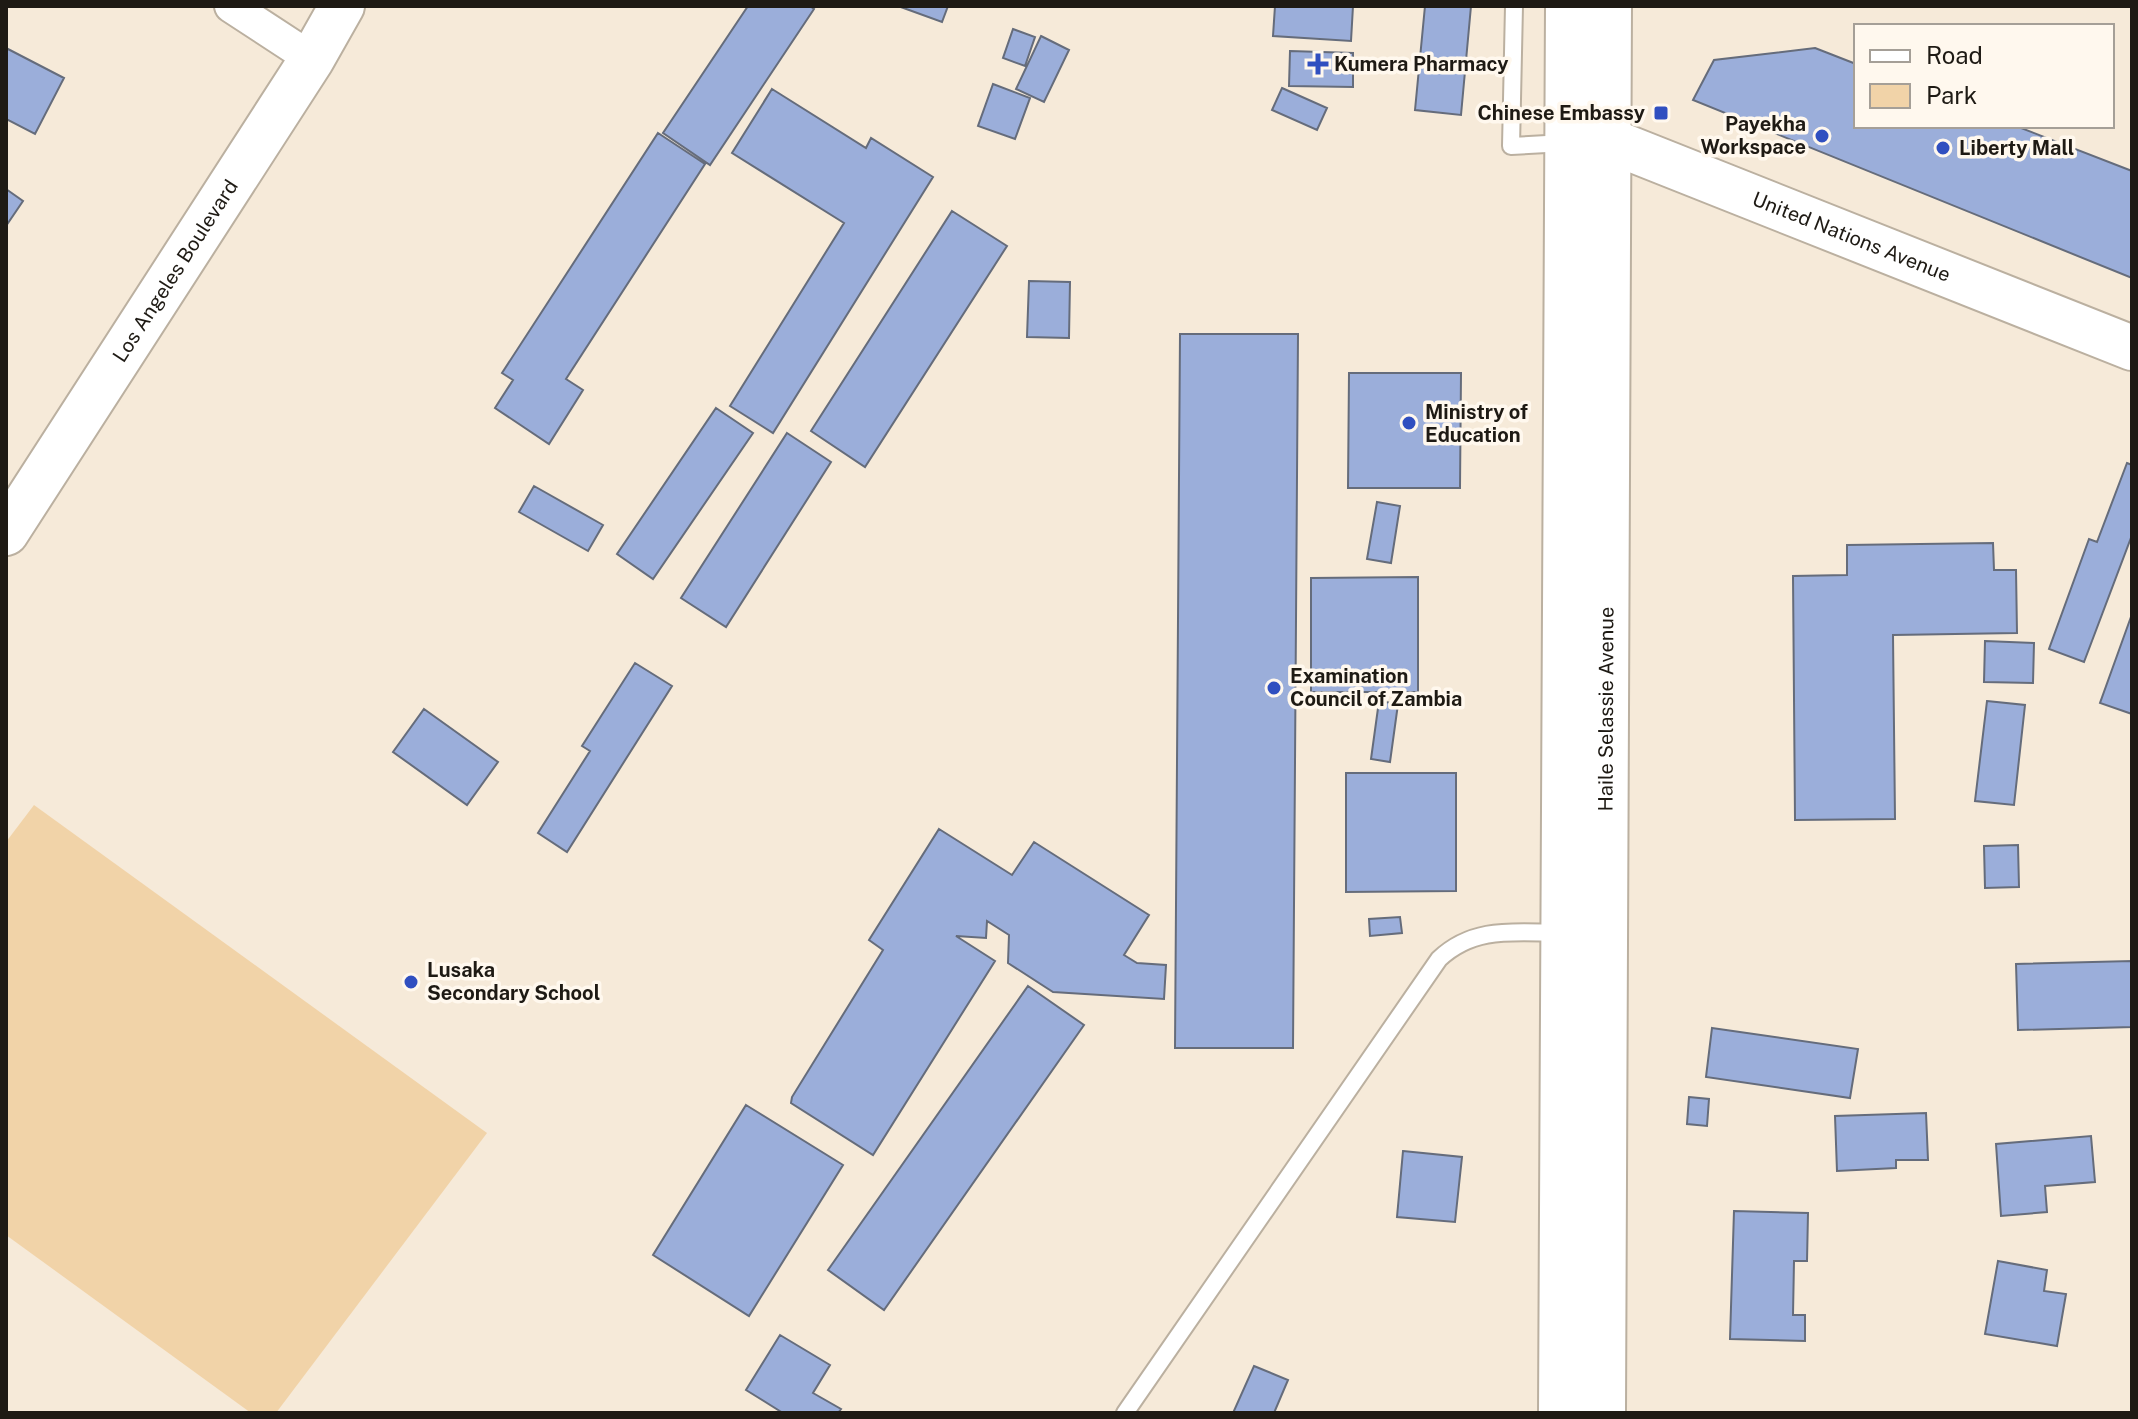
<svg xmlns="http://www.w3.org/2000/svg" width="2138" height="1419" font-family="'Public Sans',sans-serif">
	<rect width="100%" height="100%" fill="#f6ead9"/>
	<!-- green -->
	<path fill="#f1d3a8" d="M34 805 487 1133 276 1413H251L6 1235V842Z"/>
	<!-- building -->
	<path fill="#9baeda" stroke="#656c7b" stroke-width="2" d="M748 6H810L814 9 710 165 663 133Z
		M898 6H948L942 22Z
		M1275 6H1353L1351 41 1273 36Z
		M1425 6H1471L1461 115 1415 110Z
		M1013 29 1035 37 1025 66 1003 58Z
		M1041 36 1069 50 1044 102 1016 89Z
		M6 48 64 78 35 134 6 119Z
		M1815 48 1856 64V126H2016L2132 171V278L1693 100 1714 60Z
		M1290 51 1353 53V87L1289 86Z
		M993 84 1030 98 1015 139 978 126Z
		M1282 88 1327 108 1317 130 1272 110Z
		M772 89 866 148 871 138 933 177 773 433 730 406 844 223 732 153Z
		M658 133 705 164 566 379 583 390 549 444 495 408 513 380 502 373Z
		M6 189 23 201 6 226Z
		M952 211 1007 246 865 467 811 431Z
		M1029 281 1070 282 1069 338 1027 337Z
		M1180 334H1298L1293 1048H1175Z
		M1349 373H1461L1460 488H1348Z
		M716 408 753 433 653 579 617 554Z
		M787 433 831 462 726 627 681 598Z
		M2127 463 2132 465V535L2084 662 2049 649 2089 539 2097 542Z
		M534 486 603 525 588 551 519 512Z
		M1377 502 1400 506 1391 563 1367 559Z
		M1993 543 1994 570H2016L2017 633 1893 635 1895 819 1795 820 1793 576 1847 575V545Z
		M1418 577V692H1311V578Z
		M2132 614V714L2100 703Z
		M1985 641 2034 643 2033 683 1984 682Z
		M635 663 672 686 567 852 538 833 590 751 582 746Z
		M1379 701 1398 704 1390 762 1371 759Z
		M1987 701 2025 705 2014 805 1975 801Z
		M424 709 498 762 467 805 393 752Z
		M1346 773H1456V891L1346 892Z
		M939 829 1012 875 1034 842 1149 915 1124 955 1137 963 1166 965 1164 999 1053 992 1008 963 1009 935 987 921 986 938 956 936 995 961 873 1155 791 1103 792 1097 883 950 869 940Z
		M2018 845 2019 887 1985 888 1984 846Z
		M1400 917 1402 933 1370 936 1369 919Z
		M2132 961V1027L2018 1030 2016 964Z
		M1028 986 1084 1025 884 1310 828 1270Z
		M1712 1028 1858 1049 1850 1098 1706 1077Z
		M1689 1097 1709 1099 1707 1126 1687 1124Z
		M746 1105 843 1165 749 1316 653 1255Z
		M1926 1113 1928 1160H1896V1168L1837 1171 1835 1116Z
		M2091 1136 2095 1182 2045 1186 2047 1212 2001 1216 1996 1144Z
		M1403 1151 1462 1157 1455 1222 1397 1217Z
		M1734 1211 1808 1213 1807 1261H1794L1793 1315H1805V1341L1730 1339Z
		M1998 1261 2047 1270 2044 1291 2066 1294 2057 1346 1985 1334Z
		M780 1335 830 1365 813 1393 841 1409 838 1413H783L746 1390Z
		M1254 1366 1288 1380 1274 1413H1233Z"/>
	<g fill="none" stroke-linecap="round" stroke-linejoin="round">
		<defs>
			<path id="lane" d="M1514 6 1511 146 1565 143
				M1125 1413 1439 959C1475 925 1517 933 1563 933"/>
			<path id="street" d="M231 6 312 59"/>
			<g id="secondary">
				<path id="s1" d="M1582 142 1608 140 2132 348"/>
				<path id="s2" d="M6 533 312 59 342 6"/>
				<path d="M1561 1413 1568 6"/>
				<path id="s3" d="M1603 1413 1609 6"/>
			</g>
		</defs>
		<!-- lane casing -->
		<use href="#lane" stroke="#bbb0a0" stroke-width="20"/>
		<!-- street casing -->
		<use href="#street" stroke="#bbb0a0" stroke-width="36"/>
		<!-- secondary casing -->
		<use href="#secondary" stroke="#bbb0a0" stroke-width="48"/>
		<!-- lane -->
		<use href="#lane" stroke="#fff" stroke-width="16"/>
		<!-- street -->
		<use href="#street" stroke="#fff" stroke-width="32"/>
		<!-- secondary -->
		<use href="#secondary" stroke="#fff" stroke-width="44"/>
	</g>
	<!-- markers -->
	<g fill="#304fc0" stroke="#fff8ee" stroke-width="3">
		<path d="M1314 52h8v8h8v8h-8v8h-8v-8h-8v-8h8z"/>
		<rect x="1653" y="105" width="16" height="16" rx="4"/>
		<circle cx="1822" cy="136" r="8"/>
		<circle cx="1943" cy="148" r="8"/>
		<circle cx="1409" cy="423" r="8"/>
		<circle cx="1274" cy="688" r="8"/>
		<circle cx="411" cy="982" r="8"/>
	</g>
	<g text-anchor="middle" dominant-baseline="central" stroke-width="7" stroke-linejoin="round" paint-order="stroke">
		<!-- poi labels -->
		<g font-size="20" font-weight="bold" fill="#1e1a14" stroke="#fff8ee" text-anchor="start">
			<text x="1334" y="64">Kumera Pharmacy</text>
			<text x="1645" y="113" text-anchor="end">Chinese Embassy</text>
			<text x="1806" y="124" text-anchor="end">Payekha<tspan x="1806" dy="23">Workspace</tspan></text>
			<text x="1959" y="148">Liberty Mall</text>
			<text x="1425" y="412">Ministry of<tspan x="1425" dy="23">Education</tspan></text>
			<text x="1290" y="676">Examination<tspan x="1290" dy="23">Council of Zambia</tspan></text>
			<text x="427" y="970">Lusaka<tspan x="427" dy="23">Secondary School</tspan></text>
		</g>
		<!-- street labels -->
		<g font-size="20" fill="#1e1a14" stroke="#fff8ee">
			<text stroke="none"><textPath href="#s1" startOffset="288">United Nations Avenue</textPath></text>
			<text stroke="none"><textPath href="#s2" startOffset="312">Los Angeles Boulevard</textPath></text>
			<text stroke="none"><textPath href="#s3" startOffset="704">Haile Selassie Avenue</textPath></text>
		</g>
	</g>
	<!-- border -->
	<rect width="2138" height="1419" fill="none" stroke="#1e1a14" stroke-width="16"/>
	<!-- legend -->
	<rect x="1854" y="24" width="260" height="104" fill="#fff8ee" stroke="#a59f97" stroke-width="2"/>
	<rect x="1870" y="50" width="40" height="12" fill="#ffffff" stroke="#a59f97" stroke-width="2"/>
	<text x="1926" y="64" font-size="24" fill="#1e1a14">Road</text>
	<rect x="1870" y="84" width="40" height="24" fill="#f1d3a8" stroke="#a59f97" stroke-width="2"/>
	<text x="1926" y="104" font-size="24" fill="#1e1a14">Park</text>
</svg>
